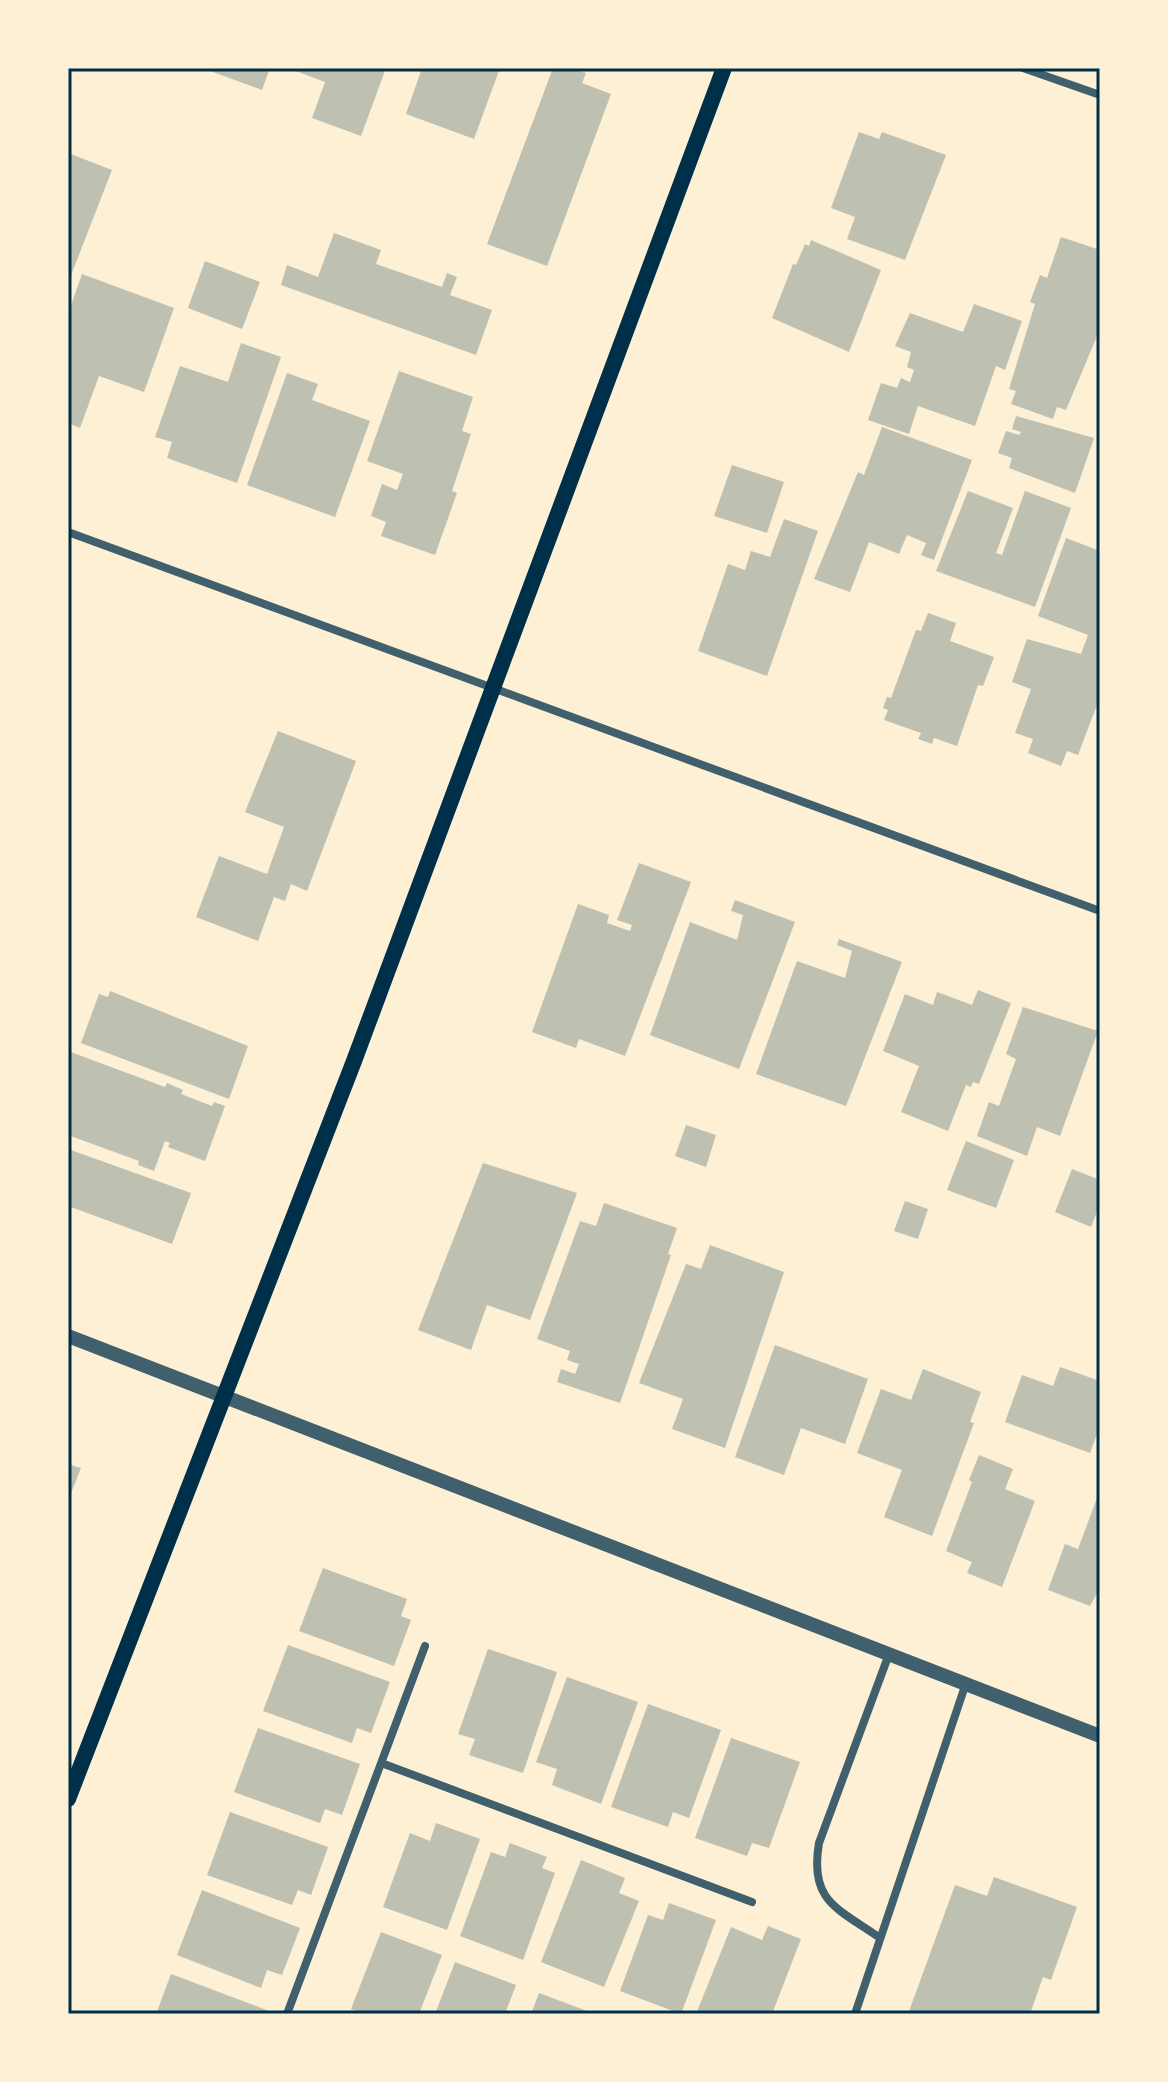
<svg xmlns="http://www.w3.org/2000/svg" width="1168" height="2082" font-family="Roboto,sans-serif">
	<rect width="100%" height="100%" fill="#fdf0d5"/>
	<!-- building -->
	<path fill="#bec0b2" d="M202 68H270L262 90Z
		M288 68H386L361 136 312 118 325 82Z
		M422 68H500L474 139 406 114Z
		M553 68H571L586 73 582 83 611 94 547 266 487 244Z
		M859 132 879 139 882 132 946 155 905 260 847 239 855 217 831 208Z
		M68 153 112 170 68 283Z
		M334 233 381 250 376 264 442 287 447 273 457 277 450 295 492 310 476 355 281 285 287 265 318 277Z
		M1061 237 1100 250V329L1066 410 1057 407 1053 419 1011 404 1016 391 1009 389 1035 304 1030 302 1040 275 1047 278Z
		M811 240 881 270 849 352 772 318 793 264 796 265 805 244 809 246Z
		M205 261 260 282 242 329 188 308Z
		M82 274 174 308 144 392 99 376 80 428 68 423V314Z
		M974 304 1022 321 1005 370 996 366 975 426 918 406 909 434 868 420 881 383 897 388 901 378 910 382 914 370 907 367 911 352 895 346 910 313 963 332Z
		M241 343 281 357 237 483 167 458 172 442 155 437 180 366 228 382Z
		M399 371 473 397 462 431 471 434 452 491 457 493 435 555 381 536 386 522 371 516 382 484 397 490 403 474 367 461Z
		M287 373 318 384 312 400 370 421 335 517 247 485Z
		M1016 416 1094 438 1075 493 1009 468 1012 458 998 453 1006 431 1019 435 1021 432 1012 429Z
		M882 427 972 460 934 560 921 555 926 543 907 535 899 554 869 542 850 592 814 579 858 472 864 475Z
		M732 465 784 482 767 533 714 516Z
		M968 491 1013 508 996 553 1002 555 1025 491 1071 508 1035 607 936 571Z
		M784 519 818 531 767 676 698 651 728 564 745 570 751 551 770 557Z
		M1066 538 1100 551V697L1078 755 1067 751 1061 766 1028 753 1033 739 1015 733 1031 689 1012 682 1027 639 1081 654 1088 635 1038 616Z
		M928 613 956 623 950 641 994 657 983 686 978 685 957 746 934 738 932 744 918 739 921 733 884 720 888 710 883 708 887 697 891 698 916 630 921 631Z
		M278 731 356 761 307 891 291 884 285 901 274 897 258 941 196 917 219 856 267 874 284 827 245 812Z
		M639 863 691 882 625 1056 579 1039 576 1048 532 1032 578 904 609 915 607 923 630 931 632 925 617 920Z
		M735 900 795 922 739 1069 650 1035 690 922 737 940 743 915 731 911Z
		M839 939 902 962 846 1106 756 1074 797 961 845 978 852 951 837 945Z
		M978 990 1011 1003 979 1084 973 1082 971 1087 966 1085 948 1131 901 1112 919 1066 883 1051 905 994 933 1005 937 992 972 1005Z
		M110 991 248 1046 229 1099 81 1043 99 994 108 997Z
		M1023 1007 1098 1031 1060 1136 1037 1127 1027 1156 977 1136 989 1102 999 1106 1016 1059 1006 1054Z
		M68 1051 165 1087 167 1083 183 1090 181 1094 212 1106 214 1102 225 1106 205 1161 168 1147 170 1143 165 1141 154 1171 138 1165 139 1161 68 1135Z
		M686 1125 716 1135 706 1167 675 1156Z
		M966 1141 1014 1160 996 1208 947 1190Z
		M68 1149 191 1193 172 1244 68 1206Z
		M483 1163 577 1193 530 1320 487 1305 471 1350 418 1330Z
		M1072 1169 1100 1180V1204L1091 1227 1055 1212Z
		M905 1201 928 1209 918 1239 894 1231Z
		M604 1203 677 1228 668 1254 671 1255 620 1403 557 1382 561 1369 575 1374 579 1364 567 1360 570 1351 537 1339 580 1221 596 1226Z
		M710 1245 784 1272 725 1448 672 1429 683 1399 639 1383 686 1264 701 1269Z
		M775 1345 868 1379 845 1444 801 1428 784 1475 735 1457Z
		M1060 1367 1100 1381V1426L1090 1453 1005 1422 1022 1375 1053 1386Z
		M923 1369 981 1392 970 1422 974 1423 932 1536 884 1517 902 1470 857 1453 881 1389 911 1400Z
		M979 1455 1013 1469 1005 1489 1035 1501 1002 1587 967 1573 972 1562 946 1551 972 1482 969 1480Z
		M68 1464 81 1468 68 1501Z
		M1100 1490V1588L1090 1606 1048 1590 1065 1544 1078 1549Z
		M323 1568 407 1599 401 1616 411 1620 394 1666 299 1631Z
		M288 1645 390 1682 371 1733 357 1728 352 1743 263 1711Z
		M488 1649 557 1672 523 1773 469 1755 475 1739 458 1734Z
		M567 1677 638 1702 601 1804 552 1785 557 1769 536 1762Z
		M648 1704 721 1730 689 1818 673 1812 668 1827 611 1807Z
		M258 1728 360 1764 342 1815 325 1809 320 1823 234 1792Z
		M731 1738 800 1762 769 1848 752 1843 747 1856 695 1838Z
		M230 1812 328 1847 311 1895 298 1890 292 1905 207 1875Z
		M436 1823 480 1839 447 1930 383 1907 410 1833 430 1841Z
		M510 1843 547 1857 542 1868 555 1873 523 1960 460 1936 491 1852 505 1857Z
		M581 1860 625 1878 619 1893 639 1901 604 1987 541 1962Z
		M994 1877 1077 1907 1051 1980 1043 1977 1030 2014H908L955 1885 987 1896Z
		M202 1890 300 1928 282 1975 267 1970 261 1988 177 1955Z
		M669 1903 716 1920 681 2014 620 1991 648 1915 663 1920Z
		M768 1926 801 1939 772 2014H696L731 1927 762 1940Z
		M381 1932 442 1955 419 2014H364L351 2009Z
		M455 1962 516 1985 505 2014H435Z
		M171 1974 269 2011 268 2014H156Z
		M539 1993 595 2014H531Z"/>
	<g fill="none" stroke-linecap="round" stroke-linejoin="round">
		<!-- minor -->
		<path stroke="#3f606c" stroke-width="8" d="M1023 68 1100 95
			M68 532 1100 911
			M384 1764 752 1902
			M880 1938C837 1908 809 1901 819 1843L889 1654
			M287 2014 425 1646
			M855 2014 966 1683"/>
		<!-- tertiary -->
		<path stroke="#3f606c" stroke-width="14" d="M68 1336 1100 1736"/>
		<!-- secondary -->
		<path stroke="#003049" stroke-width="16" d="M68 1799 354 1061 724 68"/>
	</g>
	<!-- border -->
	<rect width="1168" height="2082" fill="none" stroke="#fdf0d5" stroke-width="140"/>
	<rect x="70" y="70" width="1028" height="1942" fill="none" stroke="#003049" stroke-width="3"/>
</svg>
